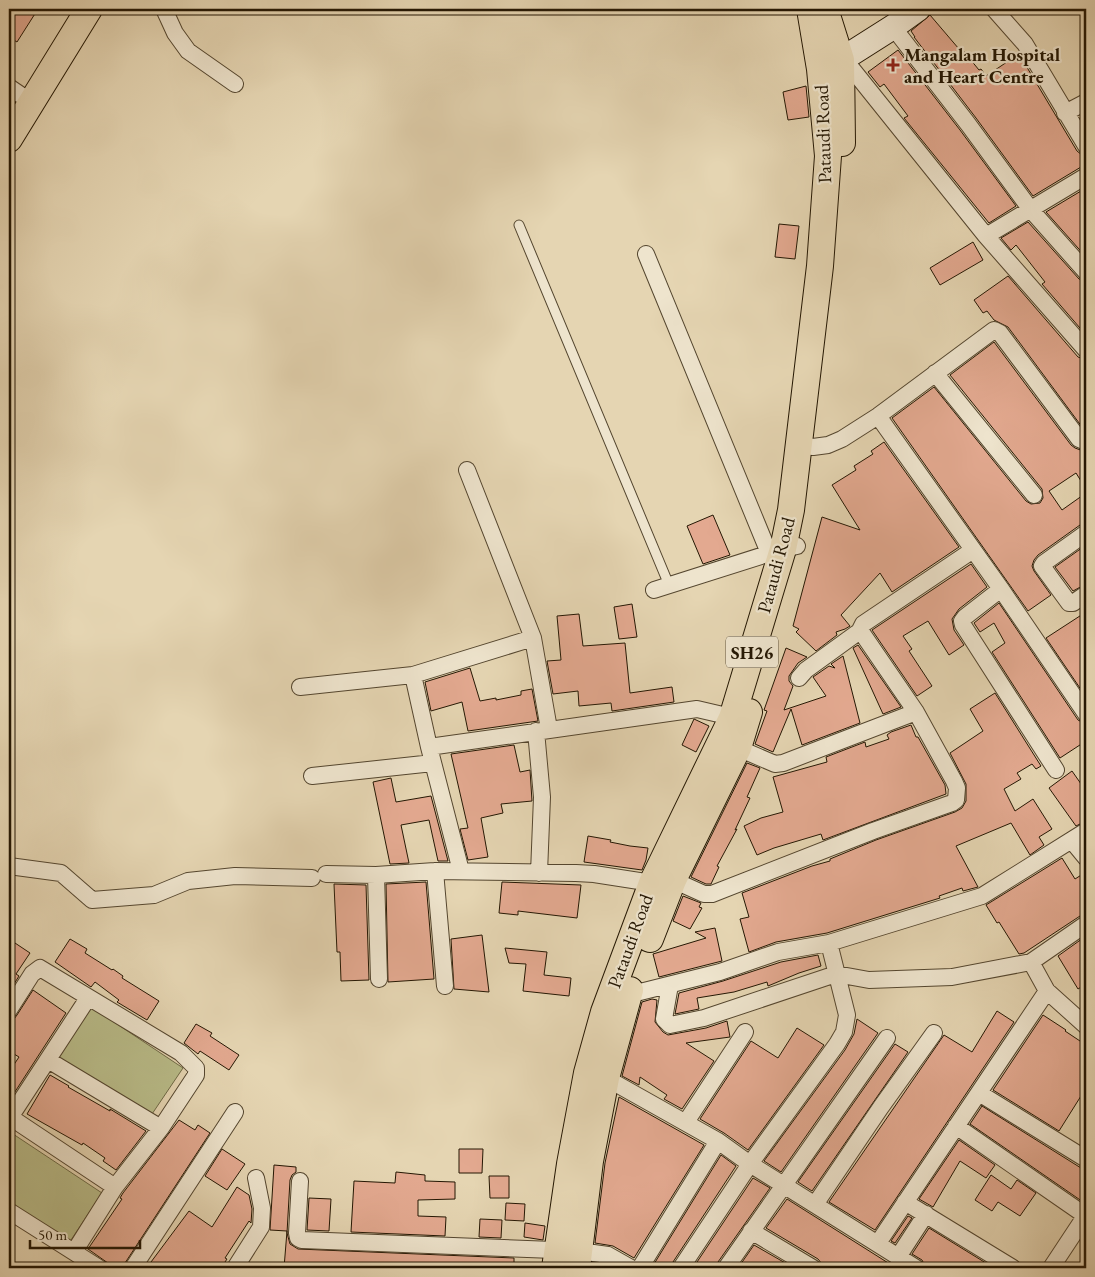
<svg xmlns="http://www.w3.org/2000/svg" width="1095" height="1277" font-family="'EB Garamond',serif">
	<rect width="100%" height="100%" fill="#e5d5b2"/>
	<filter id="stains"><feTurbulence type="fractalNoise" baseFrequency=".004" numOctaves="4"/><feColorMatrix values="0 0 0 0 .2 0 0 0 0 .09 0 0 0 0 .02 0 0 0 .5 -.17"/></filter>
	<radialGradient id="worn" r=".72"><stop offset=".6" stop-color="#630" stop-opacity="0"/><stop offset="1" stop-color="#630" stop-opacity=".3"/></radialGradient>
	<!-- green -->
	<path fill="#b9bc89" stroke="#6e6a46" d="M90 1006 183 1068 150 1117 57 1056Z
		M10 1132 102 1193 69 1243 9 1202Z"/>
	<!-- building -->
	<path fill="#e3a990" stroke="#241703" d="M9 9H38L17 42 9 37Z
		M930 15 959 49 961 48 979 70 981 69 986 76 1019 54 1077 151 1082 155 1086 156V166L1081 167 1033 196 976 118 914 37H915L911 31Z
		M898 50 960 130 1016 206 989 223 904 118 908 116 884 84 880 87 868 72Z
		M806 86 809 117 788 120 783 92Z
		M1086 188V257L1046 212Z
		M1028 222 1079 279 1086 282V335L1042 284 1045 282 1016 245 1011 250 1001 238Z
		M779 224 799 226 795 259 775 257Z
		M973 242 983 260 940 285 930 268Z
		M1008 276 1078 357 1086 360 1085 431 1008 327 994 320 987 311 983 313 974 300Z
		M994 342 1071 445 1075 448 1086 452V489L1076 473 1049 491 1062 510 1086 493V523L1080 525 1038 555 1034 560 1032 566 1034 571 1051 595 1028 611 892 418 934 387 1026 501 1031 504 1040 503 1043 498 1042 489 950 375Z
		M884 442 959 547 892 592 880 573 841 615 850 626 845 629 836 632 837 635 816 651 796 632 799 629 793 626 822 517 860 530 832 485 856 470 854 466 873 454 871 451Z
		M713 515 730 555 703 564 687 526Z
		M1086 545V584L1073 591 1055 567Z
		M971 564 987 587 959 609 952 619 954 630 964 645 949 655 928 621 903 636 912 649 909 651 932 686 917 696 872 630Z
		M999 603 1078 720 1086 724V741L1060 758 992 652 1005 643 994 623 980 632 974 623Z
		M632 604 637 637 619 639 614 607Z
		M1086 612V697L1046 638Z
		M579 614 583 646 625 643 630 693 672 687 674 702 612 711 611 703 579 706 578 691 553 694 547 661 561 660 557 616Z
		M858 645 901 707 883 714 853 648Z
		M786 648 807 657 798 663 789 676V681L793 686 784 710 826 696 813 677 829 666 835 668 831 664 843 656 860 723 802 745 791 709 773 752 755 744 767 711 764 710Z
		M470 668 480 701 496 698V700L521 695V691L532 689 538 721 468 731 462 702 431 711 425 682Z
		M995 693 1041 766 1036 769 1032 764 1017 773 1021 779 1004 789 1015 811 1033 799 1052 829 1039 837 1044 845 1030 855 1011 823 956 846 978 887 963 891 962 888 939 896 940 898 827 933 776 942 749 952 740 919 749 917 742 893 812 866 830 861V859L876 840 955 812 962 808 966 801V784L950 753 983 731 970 709Z
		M694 719 709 726 696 752 682 745Z
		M911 725 916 737H918L945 785 946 794 823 840 821 834 774 848 757 855 744 826 761 818 783 812 773 777 827 762 826 757 865 742 866 747 889 739 887 735 891 732Z
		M514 745 520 772 530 770 532 801 501 804 503 813 481 818 488 857 468 860 460 829 468 828 451 754Z
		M747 763 760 768 747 797 750 798 735 830 737 829 717 866 719 867 711 884H706L691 877Z
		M1072 771 1086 791V821L1076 826 1049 788Z
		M391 778 396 802 431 796 448 861H438L429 820 401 825 409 863 390 864 373 782Z
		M588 836 611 840 610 842 630 846 648 848 646 860 642 870 584 862Z
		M1062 858 1075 879 1086 872V914L1080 916 1024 953 1019 954 999 922 997 923 986 905Z
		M426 882 434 979 388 982 386 884Z
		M502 882 581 885 577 918 518 911V915L499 913Z
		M334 884 366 885 369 980 341 981 340 952H337Z
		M683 896 701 903 699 907 702 908 690 929 673 921Z
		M715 928 722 961 659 977 653 954 706 938 695 932Z
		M482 935 489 992 454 989 451 939Z
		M1086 936V984L1078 989 1058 956Z
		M70 939 87 949 85 953 112 970 113 969 123 976 122 978 159 1001 147 1020 117 1002 119 1000 95 982 91 987 55 962Z
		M15 943 30 953 16 974 19 976 9 992V953Z
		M505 948 547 952 544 975 571 978 569 996 523 991 526 964 509 963Z
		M818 955 821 966 799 973 768 986 767 982 734 992 697 998 699 1009 675 1014 679 993 723 981 781 962Z
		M33 990 66 1013 9 1101V1072L19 1057 9 1051V1020L14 1019 17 1015Z
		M652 999 657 1000 655 1022 663 1032 668 1035 706 1028 727 1021 730 1037 686 1043 714 1061 682 1109 664 1099 667 1095 640 1077 639 1085 622 1076 642 1002Z
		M997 1011 1014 1022 875 1230 829 1202 944 1035 972 1052Z
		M1043 1015 1066 1030 1065 1031 1083 1043 1081 1045 1086 1048V1088L1059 1131 993 1090Z
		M857 1019 878 1033 781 1172 764 1161 845 1050 854 1034Z
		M196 1024 212 1033 210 1036 239 1055 229 1070 200 1051 198 1054 184 1043Z
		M797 1028 824 1045 748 1150 724 1133 700 1119 751 1041 778 1058Z
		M895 1044 908 1052 812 1191 798 1182Z
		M50 1075 69 1086 68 1087 110 1111V1109L146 1131 116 1170 103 1161 105 1158 83 1143 82 1145 27 1114Z
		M619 1097 704 1145 634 1258 613 1246 595 1243 605 1163Z
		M982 1106 1081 1168 1086 1169V1204L970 1124Z
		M179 1120 195 1130 198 1125 210 1133 125 1263 123 1268H115L88 1249 122 1199 120 1198 123 1193Z
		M959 1140 995 1165 986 1178 960 1161 933 1207 919 1199Z
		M222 1149 245 1164 227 1190 205 1176Z
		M459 1149H483L482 1173H459Z
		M721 1155 736 1166 673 1262 671 1268H660L654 1264Z
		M274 1165 296 1167V1172L292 1175 290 1180 287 1233 290 1244 298 1249 514 1258V1268H284L287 1231 270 1230Z
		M396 1172 425 1175V1181L455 1182V1199L418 1200V1216L446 1217 445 1236 351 1232 354 1181 395 1183Z
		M991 1175 1011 1189 1017 1180 1036 1193 1020 1216 998 1202 992 1211 975 1200Z
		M489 1176H509V1198H490Z
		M753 1178 770 1188 718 1262 716 1268H693Z
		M237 1187 249 1195 252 1209 251 1223 249 1221 225 1258 227 1259 221 1268H160L151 1262 189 1211 212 1227Z
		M309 1198 331 1199 329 1231 307 1230Z
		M787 1199 893 1266 898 1268H823L822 1264 818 1259 766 1228Z
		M506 1203 525 1204 524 1221 505 1220Z
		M908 1216 912 1218 895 1243 891 1241Z
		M480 1219 502 1220 501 1238 479 1237Z
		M525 1223 545 1226 543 1240 524 1237Z
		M929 1228 994 1268H926L922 1260 912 1254Z
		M754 1245 794 1268H738Z
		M593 1263 605 1265 611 1268H592Z"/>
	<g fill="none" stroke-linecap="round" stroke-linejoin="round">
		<defs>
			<path id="lane" d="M519 225 669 585"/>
			<path id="street" d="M164 9 175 33 188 51 235 84
				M994 9 1025 44 1086 146
				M893 27 968 124 1031 210 1086 272
				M844 59 986 236 1086 350
				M9 87 31 102
				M1065 113 1086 102
				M986 236 1086 176
				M646 254 769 553
				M935 373 1034 495
				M878 416 1001 589 1086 714
				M799 445 813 447 828 445 842 439 878 416 994 330 1000 333 1079 439 1086 442
				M467 470 533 638 549 729
				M1086 533 1044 563 1042 566 1069 603H1073L1086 594
				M1001 589 965 617 962 621 963 625 1056 770
				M654 590 783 549 797 546
				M859 632 863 624 973 550
				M413 675 429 747 461 871
				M300 687 413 675 533 638
				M536 731 542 797 539 873
				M731 745 775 764 783 763 916 712
				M429 747 697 709 740 719
				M312 776 433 763
				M1072 841 1086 858
				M9 866 61 873 92 900 154 895 188 881 235 876 312 878
				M435 871 445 986
				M326 874 376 875 435 871 576 873 594 874 652 883 659 887
				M376 875 379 979
				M673 880 704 894H712L873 831 952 803 956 800 957 788 954 781 916 712 862 633H857L806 670 799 678
				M1031 962 1047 991 1086 1026
				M670 985 664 1019 670 1025 704 1018 836 974 869 980 952 977 1031 962 1086 924
				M628 995 720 972 778 952 829 943 982 896 1086 831
				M9 1010 32 974 40 968 181 1053 196 1068V1075L161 1128 115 1187 74 1252
				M48 1060 161 1128
				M599 1076 606 1078 718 1141 750 1164 916 1268
				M979 1093 1086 1159
				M10 1117 115 1187
				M9 1119 88 998
				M686 1122 745 1032
				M956 1126 1086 1216
				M300 1181 297 1233 298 1238 302 1240 579 1251 608 1255 631 1268
				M905 1202 1013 1268
				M816 1203 881 1107 934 1033
				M9 1211 99 1268
				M751 1231 813 1268
				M878 1243 1047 991
				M898 1257 926 1214
				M133 1268 235 1112
				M235 1268 261 1227 262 1208 256 1178
				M640 1268 718 1141
				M681 1268 750 1164 837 1044 844 1032 847 1015 829 943
				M726 1268 887 1038
				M1051 1268 1086 1215"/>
			<path id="secondary" d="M841 60 893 27 918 9"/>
			<path id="primary" d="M825 9 841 60 842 143
				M9 139 89 9
				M650 939 673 880 738 748 749 712
				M555 1268 570 1164 587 1073 604 1012 652 883 732 718 783 549 791 510 820 266 828 156 820 69 810 9
				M577 1268 590 1161 606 1078 630 990"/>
		</defs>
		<!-- lane casing -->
		<use href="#lane" stroke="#54462f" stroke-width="11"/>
		<!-- street casing -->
		<use href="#street" stroke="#54462f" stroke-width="18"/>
		<!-- secondary casing -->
		<use href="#secondary" stroke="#241703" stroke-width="26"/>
		<!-- primary casing -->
		<use href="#primary" stroke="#241703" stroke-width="28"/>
		<!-- lane -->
		<use href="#lane" stroke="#eee4cd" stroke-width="9"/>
		<!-- street -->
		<use href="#street" stroke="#eee4cd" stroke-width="16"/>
		<!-- secondary -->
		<use href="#secondary" stroke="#eee4cd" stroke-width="24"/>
		<!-- primary -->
		<use href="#primary" stroke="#e5d5b2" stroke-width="26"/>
	</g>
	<!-- markers -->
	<path fill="#8f2418" stroke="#eee4cd" stroke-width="2" d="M890.5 57.5h5v5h5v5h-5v5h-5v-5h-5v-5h5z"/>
	<g text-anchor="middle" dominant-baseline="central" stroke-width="4.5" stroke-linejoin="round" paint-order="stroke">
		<!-- shield labels -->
		<rect fill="#eee4cd" stroke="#615440" stroke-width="1" x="726" y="636.5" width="52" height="31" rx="4"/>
		<g font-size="18" font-weight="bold" fill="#241703">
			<text x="752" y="652">SH26</text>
		</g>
		<!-- poi labels -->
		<g font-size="19" font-weight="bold" fill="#241703" stroke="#eee4cd" text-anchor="start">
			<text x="904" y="54">Mangalam Hospital<tspan x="904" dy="22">and Heart Centre</tspan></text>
		</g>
		<!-- street labels -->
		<g font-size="19" fill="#241703" stroke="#eee4cd">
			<text transform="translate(823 134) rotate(-92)">Pataudi Road</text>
			<text transform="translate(776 565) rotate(-75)">Pataudi Road</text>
			<text transform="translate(630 941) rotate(-70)">Pataudi Road</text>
		</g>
	</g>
	<!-- margin -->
	<rect width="1095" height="1277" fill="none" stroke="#e5d5b2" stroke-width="30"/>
	<rect x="10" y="10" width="1075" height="1257" fill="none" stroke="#241703" stroke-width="2.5"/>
	<rect x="15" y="15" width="1065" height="1247" fill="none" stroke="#241703"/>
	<!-- scale -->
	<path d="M30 1240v8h110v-8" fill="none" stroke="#241703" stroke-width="2.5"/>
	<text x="38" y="1240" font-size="15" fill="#241703" stroke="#eee4cd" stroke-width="4" paint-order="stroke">50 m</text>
	<rect width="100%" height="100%" filter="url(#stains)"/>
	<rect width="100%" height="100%" fill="url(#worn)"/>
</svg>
